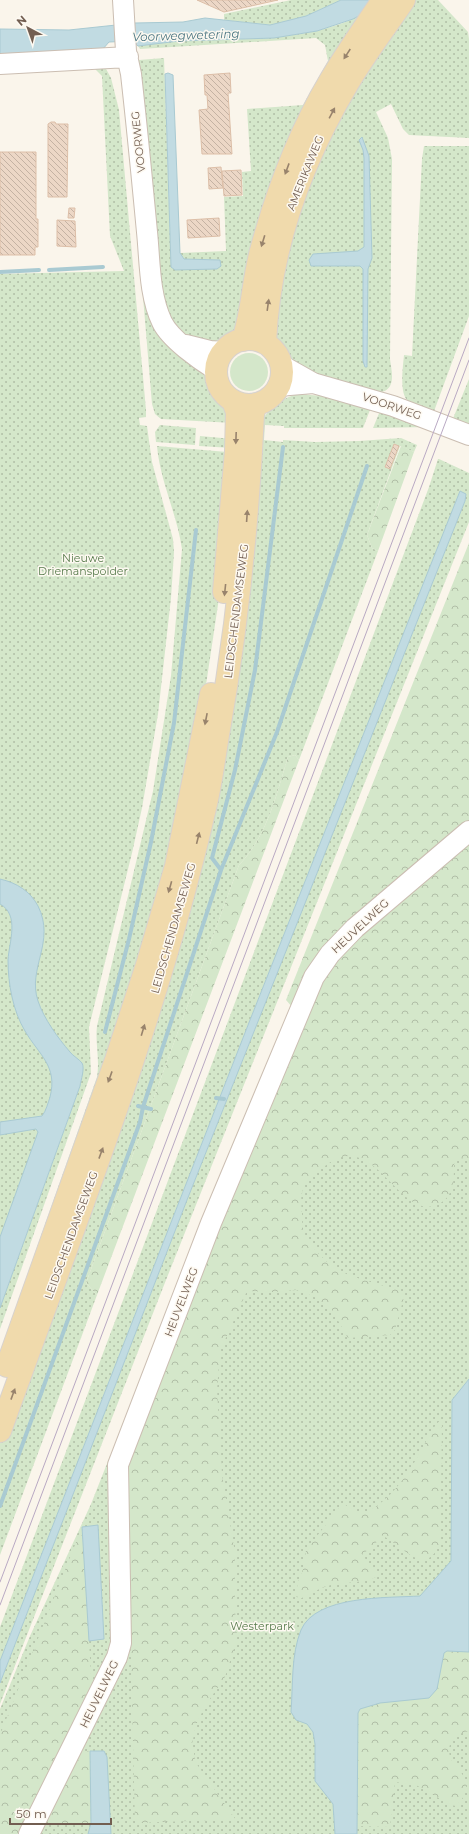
<svg xmlns="http://www.w3.org/2000/svg" width="469" height="1834" font-family="Montserrat,sans-serif">
	<defs>
		<pattern id="grass-dots" width="8" height="8" patternUnits="userSpaceOnUse"><rect width="8" height="8" fill="#d4e7ca"/><path d="M2 2h.1M6 6h.1" fill="none" stroke="#b0bea6" stroke-width="1.8" stroke-linecap="round"/></pattern>
		<pattern id="forest-crowns" width="20" height="18" patternUnits="userSpaceOnUse"><rect width="20" height="18" fill="#d4e7ca"/><path d="M2 6a3 3 0 1 1 6 0M12 15a3 3 0 1 1 6 0" fill="none" stroke="#b0bea6"/></pattern>
		<pattern id="building-back-hatch" width="6" height="6" patternUnits="userSpaceOnUse"><rect width="6" height="6" fill="#ecd7c6"/><path d="M-1 5l2 2M0 0l6 6M5-1l2 2" fill="none" stroke="#c4b2a3"/></pattern>
	</defs>
	<rect width="100%" height="100%" fill="#faf5eb"/>
	<!-- grass -->
	<path fill="url(#grass-dots)" d="M291 0H341L306 16 270 25 224 20V14Z
		M411 0H438L468 32 469 39V138L409 135 403 129 391 104 376 112 388 138 392 159 390 359C392 374 397 392 376 393L296 369C281 358 274 343 270 324L312 163Z
		M363 14 237 334 229 341 217 346C184 336 175 337 163 302L136 64 139 60 164 58 171 267 220 260 184 259 180 253 226 251 224 197 243 196 242 172 251 171 247 109 303 105 328 61 325 45 316 38 140 49 138 46C152 44 166 42 180 41 242 38 307 43 363 14Z
		M105 67 111 78 119 110 146 410V417L139 418 140 425 147 426 152 462 173 539 174 552 171 598 158 714 142 808 132 853 89 1027 91 1073 0 1329V1308L80 1086 83 1068 82 1063 0 1290V274L124 271 110 236 102 76 94 68Z
		M424 146H469V316L433 414C425 411 414 407 408 401 399 394 403 366 404 355L412 356 422 159Z
		M142 285 145 286 209 376C217 393 226 406 233 423L161 419 155 414 152 404Z
		M469 379V428L452 421Z
		M298 394 323 396 370 410 363 428H284V426L265 425 264 440 283 442V440L315 442 359 441 401 438 417 445 414 452 400 446 367 535 372 548 378 551 299 760 295 755 288 757C276 796 267 836 239 865L86 1283 97 1295 0 1555V1441L172 954 262 420C270 408 283 397 298 394Z
		M380 411 429 427 373 428Z
		M160 425 196 428 195 445 156 442 155 432Z
		M200 436 233 439 232 448 199 446Z
		M157 446 227 452 219 598 197 745 174 852 0 1374V1352L97 1077C100 1060 95 1043 97 1026L153 791 171 676 182 549C177 514 160 481 157 446Z
		M438 459H439L469 473V522L166 1280 0 1704V1683L187 1200 465 501 460 492 250 1020 0 1661V1627L429 487Z
		M469 564V1834H0V1709L30 1636 91 1504 110 1456V1462Z"/>
	<!-- forest -->
	<path fill="url(#forest-crowns)" d="M401 446 414 452 378 551 372 548 367 535Z
		M469 543V822L353 921 293 1008 286 1000Z
		M295 755 299 760 97 1295 86 1283 239 865C267 836 276 796 288 757Z
		M469 840V1158L459 1159 454 1164C454 1178 454 1194 442 1202 400 1230 377 1124 325 1166 316 1172 309 1177 304 1187 300 1195 301 1205 302 1214 302 1219 302 1224 303 1229 306 1243 328 1265 340 1271 356 1279 383 1285 401 1291L404 1297 395 1330 390 1335 348 1338 332 1310 313 1296 296 1290 273 1292 247 1291 220 1351 217 1390 222 1475 235 1553V1608L237 1639 225 1677 205 1706 196 1725 192 1744 196 1763 236 1820H216L135 1823 126 1462 315 990 338 957Z
		M442 1419 440 1543C425 1580 402 1544 381 1535L380 1539 362 1555 376 1571V1577C363 1583 346 1582 331 1585 319 1588 310 1594 300 1599L296 1596 298 1581 304 1567 306 1550 343 1503C360 1517 368 1514 383 1501 401 1486 412 1467 423 1447 429 1436 432 1427 442 1419Z
		M82 1527 92 1691 20 1834H0V1735Z
		M447 1651 469 1652V1731C454 1734 445 1743 451 1760 453 1763 457 1766 459 1769 469 1784 469 1793 456 1806L451 1805 416 1785 395 1782 390 1827 356 1826 358 1713 360 1709 380 1703 441 1666 444 1653Z
		M90 1751 91 1823 40 1825 76 1753Z"/>
	<!-- garden -->
	<path fill="#d4e7ca" d="M230 372a19 19 0 1 1 38 0a19 19 0 1 1-38 0Z"/>
	<!-- water -->
	<path fill="#c1dbe2" stroke="#a9cad2" d="M341 0H389L353 19 317 31 274 38 179 41 138 46 132 41 109 42 102 50 0 56V29L69 30 135 23 183 22 205 18 270 25 306 16Z
		M168 73 173 75 180 253 184 259 220 260 221 266 217 269 175 270 171 267 165 74Z
		M362 137 369 156 372 258 368 269 367 367H365L363 361V269L360 266H311L309 260 313 254 358 251 364 247V158L363 150 359 140Z
		M460 491 466 494 465 501 187 1200 0 1683V1661L250 1020Z
		M0 879C17 883 30 891 38 906 56 942 27 968 38 1001 44 1019 58 1038 70 1052 73 1056 79 1059 82 1063 85 1068 81 1080 80 1086L0 1308V1237L38 1132 36 1129 0 1135V1122L42 1116C46 1111 48 1103 50 1097 58 1066 39 1055 25 1031 13 1011 8 984 8 960 9 942 20 915 0 904Z
		M469 1379V1652L447 1651 444 1653 437 1689 429 1698 380 1703 360 1709 358 1713 357 1834H335L333 1804 315 1781V1744L313 1732 307 1724 296 1720 291 1712C293 1686 291 1654 301 1630 316 1595 387 1598 420 1596L451 1561 452 1400Z
		M98 1525 104 1639 89 1641 82 1527Z
		M90 1751H104L107 1757 111 1834H88L91 1823Z"/>
	<g fill="none" stroke-linecap="round" stroke-linejoin="round">
		<!-- stream -->
		<path stroke="#a9cad2" stroke-width="4" d="M49 270 103 267
			M0 272 39 270
			M221 870 212 858 235 770 255 670 283 447
			M105 1032 129 939 151 842 174 723 196 530
			M216 1098 224 1099
			M138 1106 151 1109
			M0 1506 140 1122 143 1107 221 870 277 732 367 466"/>
	</g>
	<!-- building -->
	<path fill="url(#building-back-hatch)" stroke="#ddbfa8" d="M197 0H278L224 12Z
		M230 73 231 93H228L232 154H202L199 110 208 109 207 95H205L204 75Z
		M51 122H55L56 124H68L67 197H48V124Z
		M0 152H36V219H38V247H35V255H0Z
		M221 167 223 188 209 189 208 168Z
		M241 170 242 195 224 196 222 171Z
		M69 208H75L74 218H68Z
		M219 218 220 236 188 238 187 220Z
		M57 220 75 221 76 247 57 246Z
		M394 444 399 446 390 469 385 467Z"/>
	<g fill="none" stroke-linecap="round" stroke-linejoin="round">
		<defs>
			<path id="minor" d="M123 0 126 51 131 74C137 127 142 179 147 232 150 261 149 295 162 322 170 339 200 360 216 370
				M0 64 128 57
				M186 345 210 351 223 352
				M281 365 313 383 393 406 469 435
				M278 386 313 383
				M29 1834 117 1657 121 1643 118 1465 211 1223 314 977 330 954 355 928 469 831"/>
			<path id="major" d="M216 372a33 33 0 1 1 66 0a33 33 0 1 1-66 0Z
				M243 340C253 310 253 278 262 247 278 189 299 133 330 81 346 53 365 27 383 0
				M265 343C269 251 301 162 348 83 365 54 385 28 404 0
				M224 592 236 451 237 412 233 401
				M7 1366 116 1060 147 965 176 866 211 694
				M0 1431C74 1225 156 1021 205 808 211 784 214 759 218 735 237 629 248 522 253 414L256 404"/>
		</defs>
		<!-- minor casing -->
		<use href="#minor" stroke="#cbbeb2" stroke-width="22"/>
		<!-- major casing -->
		<use href="#major" stroke="#d8d2ce" stroke-width="24"/>
		<!-- minor -->
		<use href="#minor" stroke="#fff" stroke-width="20"/>
		<!-- major -->
		<use href="#major" stroke="#f0daac" stroke-width="22"/>
		<!-- tram -->
		<path stroke="#b9a9c3" stroke-width="1" d="M0 1582 469 338
			M0 1605 469 360"/>
	</g>
	<!-- one-way arrows -->
	<defs><path id="oneway-solid" d="M-6-.8H1V-3.2L6.5 0L1 3.2V.8H-6Z"/></defs>
	<g fill="#98836c">
		<use href="#oneway-solid" transform="translate(347 54) rotate(123)"/>
		<use href="#oneway-solid" transform="translate(332 113) rotate(-62)"/>
		<use href="#oneway-solid" transform="translate(287 169) rotate(110)"/>
		<use href="#oneway-solid" transform="translate(263 241) rotate(107)"/>
		<use href="#oneway-solid" transform="translate(268 305) rotate(-82)"/>
		<use href="#oneway-solid" transform="translate(236 438) rotate(92)"/>
		<use href="#oneway-solid" transform="translate(247 516) rotate(-86)"/>
		<use href="#oneway-solid" transform="translate(225 590) rotate(96)"/>
		<use href="#oneway-solid" transform="translate(206 719) rotate(101)"/>
		<use href="#oneway-solid" transform="translate(198 838) rotate(-76)"/>
		<use href="#oneway-solid" transform="translate(170 887) rotate(106)"/>
		<use href="#oneway-solid" transform="translate(143 1030) rotate(-73)"/>
		<use href="#oneway-solid" transform="translate(110 1077) rotate(110)"/>
		<use href="#oneway-solid" transform="translate(101 1153) rotate(-70)"/>
		<use href="#oneway-solid" transform="translate(13 1394) rotate(-70)"/>
	</g>
	<g text-anchor="middle" dominant-baseline="central" stroke-width="3" stroke-linejoin="round" paint-order="stroke">
		<!-- street labels -->
		<g font-size="11" fill="#725e51" stroke="#fdf9f1">
			<text transform="translate(138 142) rotate(-96)">VOORWEG</text>
			<text transform="translate(305 173) rotate(-68)">AMERIKAWEG</text>
			<text transform="translate(392 406) rotate(19)">VOORWEG</text>
			<text transform="translate(236 611) rotate(-83)">LEIDSCHENDAMSEWEG</text>
			<text transform="translate(360 926) rotate(-43)">HEUVELWEG</text>
			<text transform="translate(173 928) rotate(-74)">LEIDSCHENDAMSEWEG</text>
			<text transform="translate(71 1235) rotate(-70)">LEIDSCHENDAMSEWEG</text>
			<text transform="translate(181 1302) rotate(-69)">HEUVELWEG</text>
			<text transform="translate(99 1694) rotate(-64)">HEUVELWEG</text>
		</g>
		<!-- park labels -->
		<g font-size="11" fill="#587c4d" stroke="#fdf9f1">
			<text x="83" y="558">Nieuwe<tspan x="83" dy="13">Driemanspolder</tspan></text>
			<text x="262" y="1626">Westerpark</text>
		</g>
		<!-- water labels -->
		<g font-size="12" font-style="italic" fill="#4c7783" stroke="#fdf9f1">
			<text transform="translate(186 35) rotate(-2)">Voorwegwetering</text>
		</g>
	</g>
	<!-- north arrow -->
	<g transform="translate(28 28) rotate(319)" stroke="#fdf9f1" stroke-width="3" paint-order="stroke">
	<path d="M0-3L7 15L0 10L-7 15Z" fill="#725e51"/>
	<text y="-6" font-size="11" font-weight="bold" text-anchor="middle" fill="#725e51">N</text>
	</g>
	<!-- scale -->
	<path d="M10 1818v6h101v-6" fill="none" stroke="#725e51" stroke-width="2"/>
	<text x="16" y="1818" font-size="12" fill="#725e51" stroke="#fdf9f1" stroke-width="3" paint-order="stroke">50 m</text>
</svg>
